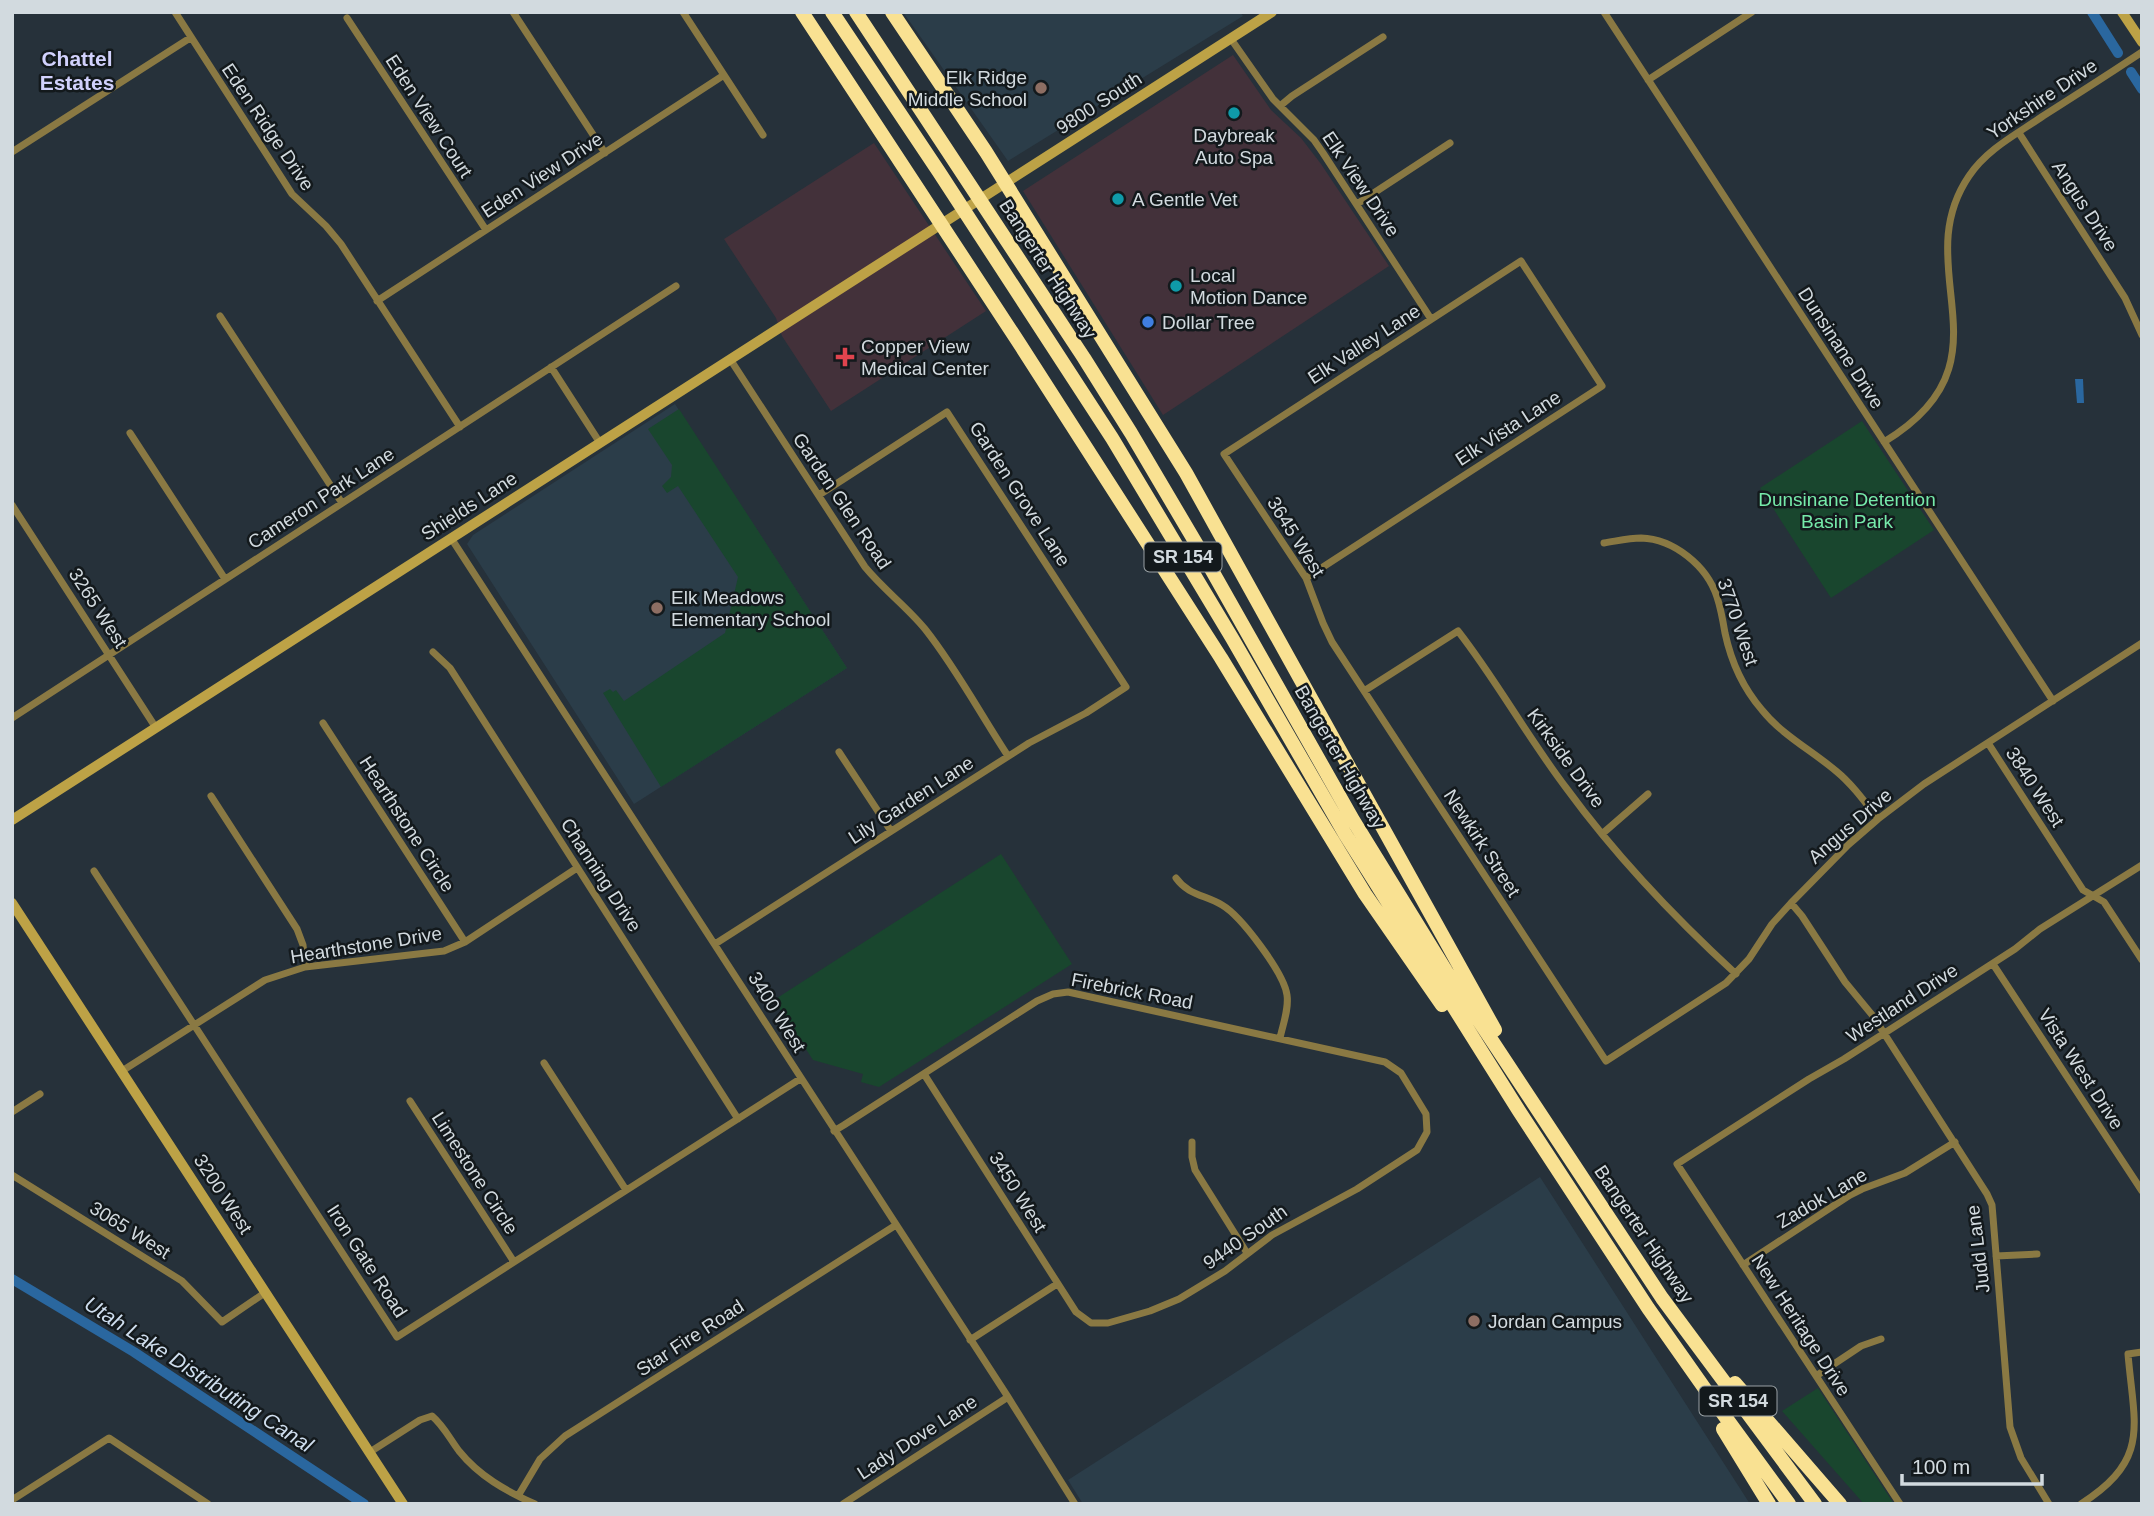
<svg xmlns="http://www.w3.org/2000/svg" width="2154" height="1516" font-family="Arial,sans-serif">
	<rect width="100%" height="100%" fill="#26313a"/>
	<!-- commercial -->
	<path fill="#43313a" d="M1233 55 1271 110 1301 138 1321 164 1389 266 1163 415 1023 191Z
		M874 143 986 311 831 411 782 336 776 318 724 239Z"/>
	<!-- built -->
	<path fill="#2b3d49" d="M903 12H1240L1243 16 1008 161Z
		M675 404 847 668 634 804 467 544 473 535Z
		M1540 1177 1750 1504H1083L1068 1480Z"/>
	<!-- green -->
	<path fill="#19462e" d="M679 409 847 668 661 787 603 693 610 689 613 692 616 690 624 701 725 633 738 577 678 486 667 493 662 486 671 477 672 465 648 429Z
		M1862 421 1934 530 1831 598 1760 488Z
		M1001 854 1072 964 879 1087 861 1082 863 1074 813 1060 774 1000Z
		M1818 1388 1894 1504H1864L1782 1411Z"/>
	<!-- water -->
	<path fill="#2a679f" d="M2075 379H2083L2084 403H2077Z"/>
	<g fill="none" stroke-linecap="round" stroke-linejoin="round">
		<!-- canal -->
		<path stroke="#2a679f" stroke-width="10" d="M2092 12 2118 53
			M2131 72 2142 89
			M12 1279 134 1352 364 1504"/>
		<!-- street -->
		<path stroke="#8a7943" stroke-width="7" d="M175 12 292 194 326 226 341 244 460 427
			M513 12 605 153
			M683 12 763 135
			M1604 12 2053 701
			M347 18 486 230
			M1231 39 1273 99 1314 140 1323 153 1431 319
			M1648 80 1752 12
			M1280 106 1292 96 1383 37
			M2019 133 2125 298 2142 335
			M12 152 190 38
			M1357 204 1450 143
			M377 301 724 75
			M220 316 342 503
			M730 359 865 567C884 590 907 607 925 629 956 668 981 715 1008 756
			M551 367 600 443
			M130 433 225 579
			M1884 442C2018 361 1905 270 1969 176 1987 149 2017 134 2043 116 2076 95 2109 74 2142 52
			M12 505 156 728
			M451 538 1008 1397 1075 1504
			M1604 543C1617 541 1629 538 1641 538 1674 539 1707 566 1717 597 1721 609 1723 621 1725 633 1731 661 1743 688 1762 710 1782 735 1811 750 1836 771 1852 784 1865 802 1878 819
			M1306 578 1602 386 1521 261 1224 454 1306 578 1323 623 1332 642 1606 1061 1726 983 1749 959 1772 924 1791 903 1848 845 1878 819 1924 784 2142 643
			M433 652 450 668 738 1119
			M1364 691 1458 631C1497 681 1528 738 1567 789 1616 856 1675 918 1736 974
			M12 718 676 286
			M323 723 465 942
			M1988 743 2083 890 2104 902 2142 960
			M839 752 891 831
			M211 796 297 929 303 945 305 967
			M1602 834 1648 794
			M94 871 397 1337 800 1079
			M1176 878C1188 895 1205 895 1222 905 1241 916 1284 973 1287 995 1289 1009 1283 1024 1280 1038
			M1791 903 1802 916 1845 982 1873 1016 1987 1194 1992 1205 1993 1217 2010 1427 2021 1458 2049 1504
			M715 944 1029 743 1086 713 1126 687 947 412 819 495
			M1993 964 2142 1191
			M544 1063 626 1190
			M122 1071 265 980 305 967 444 951 465 942 577 868
			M410 1101 514 1262
			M12 1112 40 1094
			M834 1131 844 1125 1037 1001 1053 994 1068 992 1385 1062 1401 1073 1426 1114 1427 1132 1417 1150 1357 1189 1272 1235 1225 1271 1179 1299 1150 1311 1108 1323H1091L1076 1312 924 1074
			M1192 1142V1157L1195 1170 1247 1253
			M12 1175 182 1281 222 1322 266 1292
			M1996 1256 2037 1254
			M1743 1265 1850 1195 1862 1189 1905 1173 1955 1142
			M970 1340 1057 1284
			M1816 1376 1861 1346 1881 1339
			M370 1452 420 1420 432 1416C443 1425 450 1439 459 1451 479 1476 506 1491 535 1504
			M518 1496 540 1459 565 1436 896 1225
			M12 1500 109 1438 208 1504
			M843 1504 1008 1397
			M1900 1504 1677 1164 1809 1079 1844 1059 1894 1027 2015 949 2040 929 2142 865
			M2081 1504C2151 1459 2134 1426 2128 1354L2142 1352"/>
		<!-- secondary -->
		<path stroke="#bda246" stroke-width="10" d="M2122 12 2142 42
			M12 820 1272 12
			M12 903 403 1504"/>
		<!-- highway -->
		<path stroke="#f9e192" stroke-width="14" d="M802 12 1021 346 1221 658 1365 894 1442 1005
			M832 12 939 172 1112 438 1232 638 1345 834 1519 1111 1648 1308 1705 1389 1789 1504
			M856 12 1084 358 1131 433 1210 567 1353 820 1446 971 1662 1298 1815 1504
			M892 12 986 152 1186 473 1495 1030
			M1735 1383 1840 1504
			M1723 1429 1769 1504"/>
	</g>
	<!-- markers -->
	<g fill="#8d6e63" stroke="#13191c" stroke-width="2.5">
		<circle cx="1041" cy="88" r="7"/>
		<circle cx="657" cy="608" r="7"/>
		<circle cx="1474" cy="1321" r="7"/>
	</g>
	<g fill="#0f9aa8" stroke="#13191c" stroke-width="2.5">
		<circle cx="1234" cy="113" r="7"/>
		<circle cx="1118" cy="199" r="7"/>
		<circle cx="1176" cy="286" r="7"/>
	</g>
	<circle fill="#3f7fe0" stroke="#13191c" stroke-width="2.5" cx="1148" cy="322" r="7"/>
	<path fill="#e0444e" stroke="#13191c" stroke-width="2.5" d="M841.5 346.5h7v7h7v7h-7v7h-7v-7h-7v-7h7z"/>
	<g text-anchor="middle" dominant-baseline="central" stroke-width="5" stroke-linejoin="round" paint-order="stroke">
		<!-- shield labels -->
		<g fill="#13191c" stroke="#99a0a4" stroke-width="2">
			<rect x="1144.5" y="542.5" width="77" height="29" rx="5"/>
			<rect x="1699.5" y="1386.5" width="77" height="29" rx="5"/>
		</g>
		<g font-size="18" font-weight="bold" fill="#d2dadf">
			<text x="1183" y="557">SR 154</text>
			<text x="1738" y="1401">SR 154</text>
		</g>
		<!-- poi labels -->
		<g font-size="19" fill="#d2dadf" stroke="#13191c" text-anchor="start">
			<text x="1027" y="77" text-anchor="end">Elk Ridge<tspan x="1027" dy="22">Middle School</tspan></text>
			<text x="1234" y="135" text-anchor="middle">Daybreak<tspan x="1234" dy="22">Auto Spa</tspan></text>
			<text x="1132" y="199">A Gentle Vet</text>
			<text x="1190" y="275">Local<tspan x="1190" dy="22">Motion Dance</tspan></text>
			<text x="1162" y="322">Dollar Tree</text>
			<text x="861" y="346">Copper View<tspan x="861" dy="22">Medical Center</tspan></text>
			<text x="671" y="597">Elk Meadows<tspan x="671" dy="22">Elementary School</tspan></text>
			<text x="1488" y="1321">Jordan Campus</text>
		</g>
		<!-- street labels -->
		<g font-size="19" fill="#d2dadf" stroke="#13191c">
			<text transform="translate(2042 99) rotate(-34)">Yorkshire Drive</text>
			<text transform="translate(1099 103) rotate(-33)">9800 South</text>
			<text transform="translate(429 116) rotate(57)">Eden View Court</text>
			<text transform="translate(268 127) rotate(56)">Eden Ridge Drive</text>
			<text transform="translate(542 175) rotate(-33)">Eden View Drive</text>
			<text transform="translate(1361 184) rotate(56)">Elk View Drive</text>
			<text transform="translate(2085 206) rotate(57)">Angus Drive</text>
			<text transform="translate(1048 269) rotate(57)">Bangerter Highway</text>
			<text transform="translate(1364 344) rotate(-33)">Elk Valley Lane</text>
			<text transform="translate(1841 348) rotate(57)">Dunsinane Drive</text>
			<text transform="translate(1508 428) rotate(-33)">Elk Vista Lane</text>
			<text transform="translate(1020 494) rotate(57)">Garden Grove Lane</text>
			<text transform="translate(321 498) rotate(-33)">Cameron Park Lane</text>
			<text transform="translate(842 501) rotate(56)">Garden Glen Road</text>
			<text transform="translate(469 506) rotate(-33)">Shields Lane</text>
			<text transform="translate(1296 537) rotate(58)">3645 West</text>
			<text transform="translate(98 608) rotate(57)">3265 West</text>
			<text transform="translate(1738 622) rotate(71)">3770 West</text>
			<text transform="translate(1340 757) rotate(60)">Bangerter Highway</text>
			<text transform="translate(1566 758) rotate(54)">Kirkside Drive</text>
			<text transform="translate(2035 787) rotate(57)">3840 West</text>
			<text transform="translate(911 800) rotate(-33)">Lily Garden Lane</text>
			<text transform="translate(407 824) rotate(57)">Hearthstone Circle</text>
			<text transform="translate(1850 826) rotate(-41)">Angus Drive</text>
			<text transform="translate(1482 843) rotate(57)">Newkirk Street</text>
			<text transform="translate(601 875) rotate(57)">Channing Drive</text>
			<text transform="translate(366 945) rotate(-9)">Hearthstone Drive</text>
			<text transform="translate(1132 991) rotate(11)">Firebrick Road</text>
			<text transform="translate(1902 1003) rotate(-33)">Westland Drive</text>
			<text transform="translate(777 1012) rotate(58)">3400 West</text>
			<text transform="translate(2081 1069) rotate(57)">Vista West Drive</text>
			<text transform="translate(475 1173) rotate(57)">Limestone Circle</text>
			<text transform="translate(1018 1192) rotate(58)">3450 West</text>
			<text transform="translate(223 1194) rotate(57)">3200 West</text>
			<text transform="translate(1822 1198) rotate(-30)">Zadok Lane</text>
			<text transform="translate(130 1230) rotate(32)">3065 West</text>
			<text transform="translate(1644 1234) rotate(56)">Bangerter Highway</text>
			<text transform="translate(1245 1237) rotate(-35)">9440 South</text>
			<text transform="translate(1978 1249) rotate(-97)">Judd Lane</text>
			<text transform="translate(367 1261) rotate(57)">Iron Gate Road</text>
			<text transform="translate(1801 1325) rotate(57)">New Heritage Drive</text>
			<text transform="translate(690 1338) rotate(-33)">Star Fire Road</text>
			<text transform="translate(917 1437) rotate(-33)">Lady Dove Lane</text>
		</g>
		<!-- park labels -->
		<g font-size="19" fill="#76eaaa" stroke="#13191c">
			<text x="1847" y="499">Dunsinane Detention<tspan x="1847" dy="22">Basin Park</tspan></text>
		</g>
		<!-- neighbourhood labels -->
		<g font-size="21" font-weight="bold" fill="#d1d1fc" stroke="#13191c">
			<text x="77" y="58">Chattel<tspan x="77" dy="24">Estates</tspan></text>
		</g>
		<!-- water labels -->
		<g font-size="21" font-style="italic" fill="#cfdeee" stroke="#13191c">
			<text transform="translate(199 1374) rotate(33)">Utah Lake Distributing Canal</text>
		</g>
	</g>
	<!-- border -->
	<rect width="2154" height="1516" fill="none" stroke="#d2dadf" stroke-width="28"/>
	<!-- scale -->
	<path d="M1902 1474v10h140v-10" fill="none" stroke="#d2dadf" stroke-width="3.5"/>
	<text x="1912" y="1474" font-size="21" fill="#d2dadf" stroke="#13191c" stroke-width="5" paint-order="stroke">100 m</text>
</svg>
